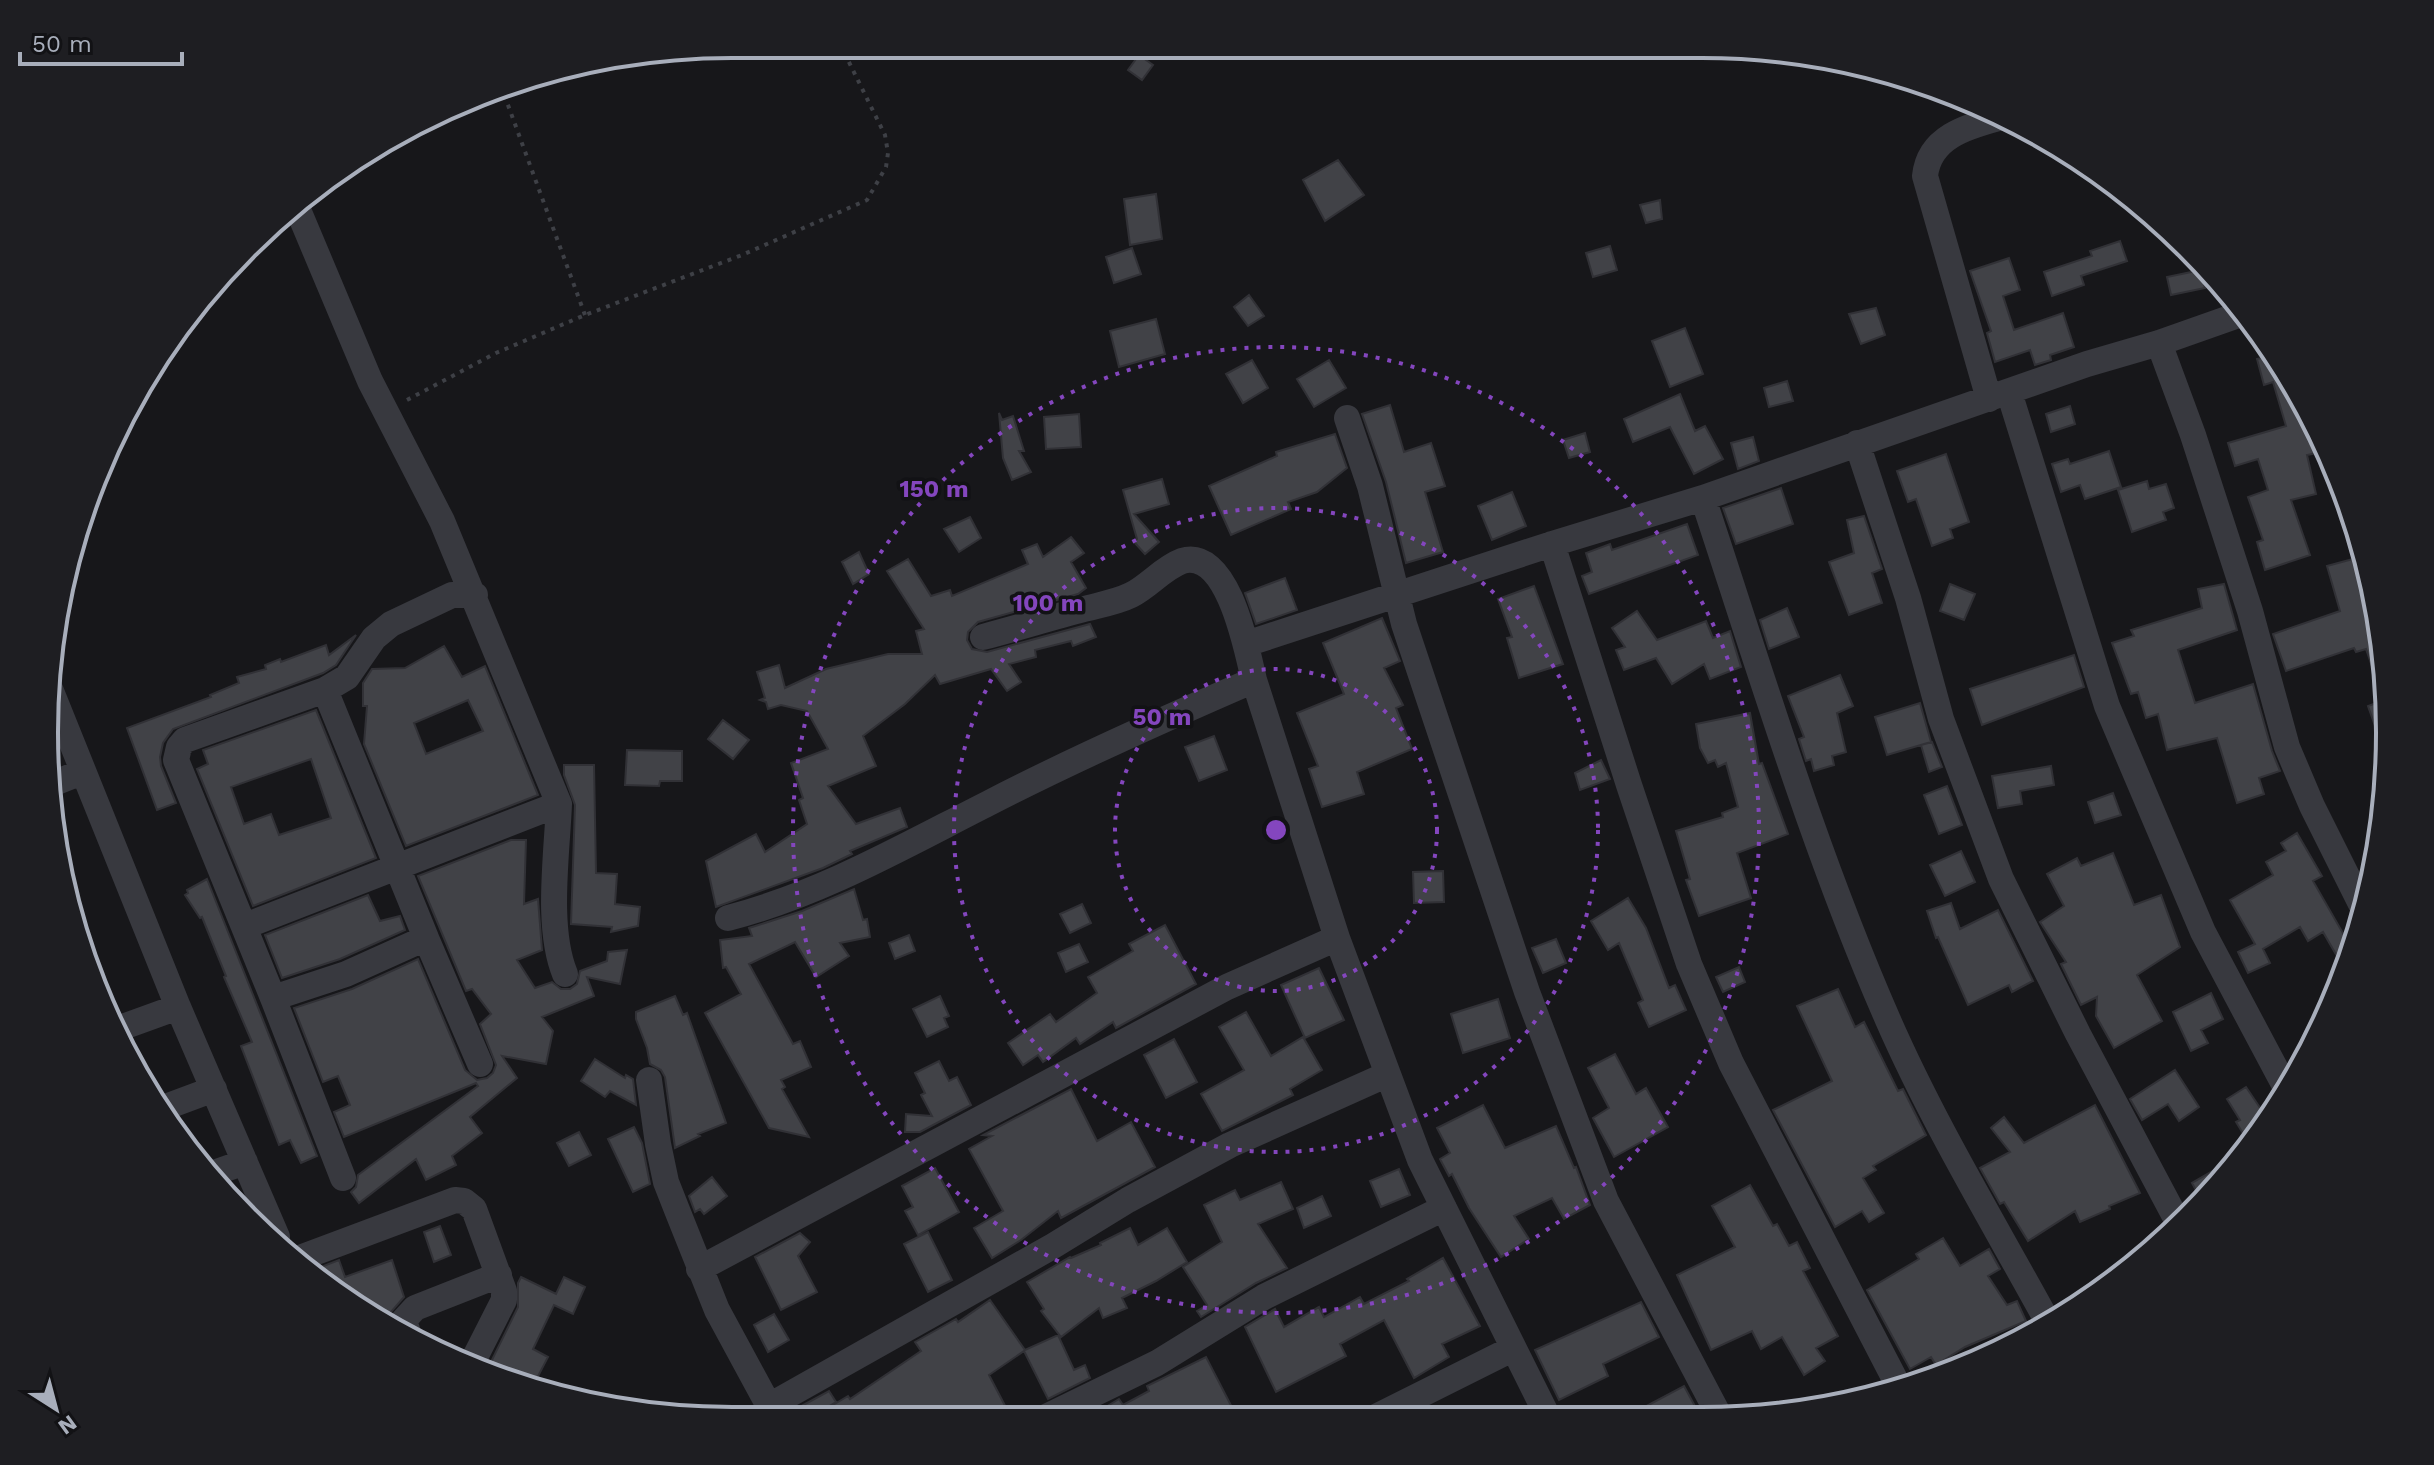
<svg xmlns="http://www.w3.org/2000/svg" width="2434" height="1465" font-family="'Work Sans',sans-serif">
	<rect width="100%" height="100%" fill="#17171a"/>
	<!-- building -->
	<path fill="#414247" stroke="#313136" stroke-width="2" fill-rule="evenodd" d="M1139 55 1153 65 1142 80 1128 70Z
		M1338 160 1364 195 1325 221 1303 180Z
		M1156 194 1162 239 1130 245 1124 199Z
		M1660 200 1662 219 1646 223 1640 205Z
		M2120 241 2127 261 2081 276 2084 285 2052 296 2044 272 2092 256 2090 251Z
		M1610 246 1617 270 1593 277 1586 253Z
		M1132 248 1141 274 1114 283 1106 257Z
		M2009 258 2020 290 2003 296 2014 330 2063 313 2074 347 2050 355 2051 360 2035 365 2030 350 1995 362 1987 333 1991 331 1970 271Z
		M2201 270 2205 288 2171 295 2167 277Z
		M1249 295 1264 316 1248 326 1234 307Z
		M1876 308 1885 335 1861 344 1849 314Z
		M1156 319 1165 354 1119 367 1110 331Z
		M1685 328 1703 374 1670 387 1652 341Z
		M2268 342 2328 451 2307 455 2316 494 2291 500 2310 555 2265 570 2257 542 2263 540 2248 497 2268 490 2258 459 2235 466 2228 443 2286 426 2273 382 2264 385 2257 359 2266 357 2262 344Z
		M1252 360 1268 388 1243 403 1226 374Z
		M1329 360 1346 388 1314 407 1297 379Z
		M1787 381 1793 401 1769 407 1764 388Z
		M1680 394 1695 431 1705 426 1723 459 1694 474 1670 427 1633 442 1624 419Z
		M1390 405 1404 452 1431 443 1445 486 1425 492 1443 552 1406 563 1386 482 1362 414Z
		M2070 406 2075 424 2051 432 2046 414Z
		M999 413 1002 420 1013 416 1024 451H1019L1031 472 1012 480 1003 458Z
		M1079 414 1081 447 1046 449 1044 417Z
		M1585 433 1590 452 1569 458 1563 440Z
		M1335 434 1347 468 1317 492 1288 502 1291 509 1231 535 1209 486 1277 456 1276 452Z
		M1753 437 1759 461 1738 469 1731 443Z
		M2109 451 2121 487 2085 499 2080 485 2061 492 2052 464 2068 459 2070 464Z
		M1946 454 1969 522 1950 529 1953 538 1932 546 1916 499 1908 502 1897 471Z
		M1162 479 1169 504 1134 514 1159 542 1145 554 1134 542 1137 539 1123 490Z
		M2147 481 2149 489 2166 484 2174 508 2163 512 2166 520 2132 532 2118 490Z
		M1781 488 1793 524 1736 544 1723 508Z
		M1512 492 1526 526 1492 540 1478 506Z
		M1864 516 1882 569 1872 573 1882 603 1849 615 1829 562 1854 553 1847 520Z
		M970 517 981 538 959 552 944 529Z
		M1687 524 1698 555 1589 594 1582 576 1592 572 1586 553 1610 544 1612 550Z
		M1071 537 1084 553 1071 562 1086 588 1078 594 978 622 968 632 967 640 972 649 987 652 1090 624 1096 637 1073 646 1071 641 1035 650 1036 657 1009 664 1021 682 1007 691 991 669 940 684 935 675 905 704 863 736 876 766 828 786 856 824 900 808 907 827 850 851 852 854 823 868 716 907 706 861 756 834 765 852 807 824 799 800 803 798 791 763 828 749 807 711 781 705 768 709 766 702 760 700 765 698 757 672 779 665 785 688 826 669 888 654H922L916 631 924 629 887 571 908 559 931 596 950 590 952 596 1028 564 1022 550 1037 544 1043 557Z
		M859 552 869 574 853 584 842 562Z
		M2364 556 2377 599 2385 683 2378 684 2366 649 2356 652 2354 648 2286 671 2273 634 2340 611 2327 566Z
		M1285 578 1297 610 1256 624 1245 593Z
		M1950 584 1975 594 1964 620 1940 611Z
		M2224 584 2237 630 2178 650 2195 703 2253 684 2272 751 2280 771 2259 778 2264 794 2237 803 2217 738 2167 750 2158 714 2146 718 2138 692 2131 694 2112 643 2134 636 2131 630 2202 608 2198 589Z
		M1534 586 1563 664 1519 678 1507 638 1512 637 1498 599Z
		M1787 608 1799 637 1769 649 1760 620Z
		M1637 611 1657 640 1706 621 1713 638 1730 631 1741 667 1710 679 1704 664 1672 684 1656 658 1624 670 1616 650 1625 647 1612 628Z
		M1382 618 1400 661 1384 668 1403 705 1396 708 1412 749 1357 772 1364 794 1322 807 1309 769 1318 766 1297 713 1344 694 1323 643Z
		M356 635 336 665 323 673 173 729 163 743 160 757 161 766 176 803 157 810 127 728 211 697 210 695 239 683 237 677 266 669 265 665 280 659 281 662 326 645 329 655Z
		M444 646 462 677 485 666 538 795 406 846 364 744 367 706H363V683L372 669 405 668ZM468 700 483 731 426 754 414 723Z
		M2074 655 2084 687 1982 725 1970 689Z
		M1840 675 1853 706 1837 713 1846 752 1832 756 1834 765 1814 771 1811 759 1806 761 1799 739 1804 737 1788 696Z
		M2387 699 2390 733 2386 757 2368 706Z
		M1920 703 1931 742 1887 755 1875 717Z
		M316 710 376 858 253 906 197 769 208 764 203 750ZM311 759 331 818 279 835 271 814 244 824 231 787Z
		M1750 713 1759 764 1762 763 1788 834 1737 853 1751 898 1699 916 1686 880 1690 879 1676 831 1723 817 1722 813 1738 807 1726 763 1718 767 1715 760 1708 763 1700 748 1696 724Z
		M723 720 749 740 733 759 708 739Z
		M1214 736 1227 770 1199 781 1185 747Z
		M1932 742 1942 767 1929 772 1921 745Z
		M627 750 682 751V781H660L659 786 625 785Z
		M1601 760 1610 779 1580 790 1575 773Z
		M564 765H594L596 873 617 874 615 904 640 907 638 926 611 932 612 927 571 924 575 805 564 775Z
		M2051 766 2054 785 2020 791 2022 804 1998 808 1992 776Z
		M1947 786 1962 825 1939 834 1924 795Z
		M2113 793 2121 815 2095 823 2088 802Z
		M2297 833 2322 876 2313 881 2352 949 2345 970 2323 932 2308 941 2300 927 2263 949 2270 963 2248 973 2238 952 2255 944 2230 900 2273 875 2266 862 2286 851 2281 843Z
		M511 840H526L524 904 538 899 542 950 517 960 535 988 552 982 561 989H570L577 984 580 971 607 961 608 952 627 950 620 984 587 977 594 996 542 1017 553 1031 546 1064 502 1056 517 1078 470 1117 482 1133 452 1156 456 1165 426 1180 416 1159 359 1203 351 1192 356 1187 358 1175 478 1086 476 1083 344 1137 334 1112 350 1105 338 1076 323 1082 294 1008 352 989 418 959 465 1070 477 1080 487 1078 493 1073 496 1065 480 1024 491 1014 472 989 466 991 418 876Z
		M1961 851 1975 882 1945 896 1930 865Z
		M2113 853 2134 905 2161 895 2180 947 2137 975 2162 1021 2114 1048 2096 1016 2097 997 2081 1005 2061 964 2066 962 2040 922 2064 906 2047 874 2077 858 2081 866Z
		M1443 871 1444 902 1414 903 1413 872Z
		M207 879 317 1156 301 1163 290 1140 279 1145 241 1046 252 1042 224 977 226 976 202 917 200 918 185 895 188 893 187 890Z
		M854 889 863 920 867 919 870 937 840 943 849 956 816 977 795 942 749 964 793 1044 800 1041 811 1067 781 1080 785 1087 782 1089 809 1137 769 1128 705 1013 741 994 726 967 723 968 720 940 752 936 749 928 802 911Z
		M368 895 380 921 400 916 405 930 340 959 282 978 265 935Z
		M1628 898 1646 928 1669 988 1675 985 1686 1010 1649 1027 1638 1003 1643 1000 1619 943 1608 950 1591 921Z
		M1951 903 1960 929 1998 910 2033 981 2012 992 2009 985 1968 1005 1938 937 1936 938 1927 911Z
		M1082 904 1091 923 1070 933 1060 914Z
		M1165 925 1196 984 1116 1028 1113 1022 1080 1044 1076 1038 1043 1062 1038 1055 1023 1065 1008 1043 1050 1014 1056 1022 1097 993 1088 977 1133 951 1129 944Z
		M909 935 915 951 895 959 889 943Z
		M1556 939 1566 963 1543 973 1532 948Z
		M1079 944 1088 962 1066 972 1058 953Z
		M1739 967 1745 982 1723 992 1716 977Z
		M1319 968 1344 1020 1305 1038 1281 985Z
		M1838 989 1855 1027 1864 1022 1898 1091 1903 1089 1926 1135 1873 1166 1876 1170 1863 1178 1884 1213 1869 1222 1862 1211 1835 1227 1773 1110 1832 1081 1797 1006Z
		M2211 993 2223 1019 2201 1030 2208 1043 2191 1051 2173 1012Z
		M675 996 683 1015 687 1013 726 1123 698 1134 700 1136 675 1148 665 1077 661 1070 650 1064 647 1048 636 1019V1012Z
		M940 996 949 1016 944 1018 948 1027 927 1037 913 1009Z
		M1498 999 1510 1038 1463 1053 1451 1014Z
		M1246 1012 1271 1056 1303 1037 1322 1070 1290 1089 1293 1095 1222 1131 1201 1094 1244 1070 1219 1027Z
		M1174 1039 1197 1082 1166 1098 1144 1055Z
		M1615 1054 1636 1094 1646 1088 1668 1127 1614 1157 1593 1118 1609 1108 1588 1068Z
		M595 1059 625 1078 626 1075 633 1079 636 1105 610 1091 605 1097 581 1081Z
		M939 1061 949 1081 957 1077 971 1105 920 1132H905L906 1114 932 1116 921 1095 925 1093 915 1073Z
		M2175 1070 2199 1107 2179 1121 2168 1104 2142 1120 2130 1099Z
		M2246 1087 2269 1121 2247 1140 2236 1122 2240 1120 2227 1099Z
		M1071 1089 1097 1141 1131 1122 1155 1167 1061 1218 1058 1211 1021 1240 992 1258 974 1228 1003 1211 969 1149 992 1136 983 1135Z
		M1483 1105 1505 1148 1556 1126 1574 1168 1576 1167 1590 1205 1564 1219 1552 1198 1514 1216 1529 1239 1501 1257 1469 1208 1452 1174 1449 1176 1440 1159 1450 1153 1437 1128Z
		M2095 1105 2140 1193 2109 1206 2110 1209 2080 1222 2075 1211 2028 1241 2004 1202 2000 1204 1980 1168 2010 1152 1991 1128 2004 1117 2024 1143Z
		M634 1127 642 1143 650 1184 633 1192 608 1139Z
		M579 1132 591 1155 569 1166 557 1143Z
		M2237 1157 2238 1159 2202 1202 2192 1183Z
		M935 1168 959 1212 918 1235 905 1211 913 1207 902 1186Z
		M1399 1169 1410 1195 1381 1207 1370 1181Z
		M712 1177 727 1196 704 1214 700 1209 695 1212 689 1196Z
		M1281 1182 1293 1209 1258 1224 1287 1268 1256 1283 1201 1317 1197 1311 1207 1305 1183 1267 1222 1242 1204 1205 1235 1190 1240 1200Z
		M1750 1185 1773 1226 1777 1224 1789 1246 1797 1242 1810 1268 1803 1271 1838 1336 1816 1348 1825 1361 1804 1375 1782 1337 1761 1349 1752 1331 1711 1350 1677 1275 1735 1247 1712 1206Z
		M1322 1196 1331 1216 1304 1228 1297 1208Z
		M440 1226 451 1255 434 1262 424 1232Z
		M1130 1228 1138 1245 1167 1228 1187 1262 1156 1281 1122 1298 1127 1308 1103 1318 1099 1308 1061 1337 1041 1311 1044 1309 1027 1282 1070 1257 1071 1258 1101 1245 1100 1243Z
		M928 1232 952 1280 928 1292 904 1244Z
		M800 1233 810 1242 798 1256 817 1292 781 1310 755 1257Z
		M1943 1238 1960 1266 1989 1249 2000 1269 1988 1276 2007 1305 2017 1301 2026 1321 1965 1347 1936 1365 1931 1357 1910 1369 1867 1290 1919 1259 1916 1254Z
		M1443 1258 1480 1326 1442 1344 1449 1357 1414 1378 1384 1320 1340 1344 1346 1356 1276 1392 1245 1327 1275 1309 1284 1327 1319 1307 1324 1317 1360 1297 1364 1304 1409 1281 1407 1279Z
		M339 1260 345 1277 392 1260 404 1297 391 1312 377 1317 350 1305 313 1270Z
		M521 1277 556 1294 564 1277 585 1287 573 1314 554 1305 533 1349 548 1357 532 1388 511 1384 486 1372 518 1307V1283Z
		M990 1300 1025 1350 1058 1335 1074 1370 1085 1365 1090 1378 1048 1399 1024 1351 989 1375 1012 1419H841L833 1405 848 1396 850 1399 921 1351 915 1342 956 1319 958 1322Z
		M1641 1302 1659 1337 1603 1364 1608 1376 1559 1400 1535 1350Z
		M774 1314 789 1340 768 1352 754 1325Z
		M1206 1357 1238 1419H1086L1119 1399 1123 1405 1149 1391 1147 1386Z
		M1684 1386 1702 1419H1622Z
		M829 1391 836 1402 808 1419H802L796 1409Z"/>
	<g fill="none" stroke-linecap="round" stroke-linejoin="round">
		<!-- path -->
		<path stroke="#3e4046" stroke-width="4" stroke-dasharray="4 6" stroke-linecap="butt" d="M501 86 585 315
			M407 400 496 353 585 315 742 255 867 200 886 167 888 153 885 135 840 44"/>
		<!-- minor -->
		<path stroke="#38393f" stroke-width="26" d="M296 205 370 381 442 521 559 804C557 854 546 928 565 974
			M2159 343 2193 435 2250 611 2287 747 2312 806 2364 910
			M2009 392 2107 706 2203 932 2287 1090
			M1989 399 1925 176C1929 137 1966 127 1999 118
			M1347 418 1370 486 1404 624 1527 992 1606 1201 1721 1419
			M1857 443 1908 598 1941 719 2001 879 2078 1034 2180 1226
			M1703 498C1761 673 1814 851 1888 1020 1934 1125 1995 1225 2050 1326
			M1552 544 1629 785 1689 964 1731 1063 1900 1389
			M475 595H452L391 624 374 638 347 677 325 690 185 740 179 747 176 760 273 998 346 974 426 938 480 1064
			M1246 644 1552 544 1703 498 2087 364 2159 343 2244 313
			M325 690 426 938
			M51 691 178 1007 277 1237
			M52 784 82 772
			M728 918C821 894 904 846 989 803 1076 758 1164 719 1254 680
			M245 926 559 804
			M1337 938 1420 1160 1549 1419
			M273 998 343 1178
			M120 1028 178 1007
			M649 1080 658 1144 666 1182 677 1210 717 1310 769 1406 1053 1246 1128 1200 1230 1145 1386 1075
			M163 1108 214 1089
			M211 1174 245 1162
			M300 1258 455 1200 464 1201 474 1209 504 1291V1300L471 1365
			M699 1269 1227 987 1337 938 1254 680C1247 650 1228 547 1182 561 1163 568 1149 586 1131 595 1117 602 1099 605 1084 609 1050 618 1017 628 983 637
			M408 1333 404 1320 415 1308 499 1275
			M1042 1419 1157 1363 1264 1297 1444 1208
			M1372 1419 1512 1349"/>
	</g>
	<!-- distance rings -->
	<g fill="none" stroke="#8446be" stroke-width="4" stroke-dasharray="4 8">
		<circle cx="1276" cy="830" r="161"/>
		<circle cx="1276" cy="830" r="322"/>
		<circle cx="1276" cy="830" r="483"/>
	</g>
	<!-- crop -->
	<path d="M0 0H2434V1465H0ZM732 58H1702A674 674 0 0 1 2376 732V733A674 674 0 0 1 1702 1407H732A674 674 0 0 1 58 733V732A674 674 0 0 1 732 58Z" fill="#1e1e22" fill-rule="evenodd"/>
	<path fill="none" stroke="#a8aebb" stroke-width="4" d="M732 58H1702A674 674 0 0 1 2376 732V733A674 674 0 0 1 1702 1407H732A674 674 0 0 1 58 733V732A674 674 0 0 1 732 58Z"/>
	<circle cx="1276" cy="830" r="12" fill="#8446be" stroke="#121215" stroke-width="4"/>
	<g font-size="24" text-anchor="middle" font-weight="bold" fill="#8446be" stroke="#121215" stroke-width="7" stroke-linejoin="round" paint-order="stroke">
		<text x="934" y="497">150 m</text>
		<text x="1048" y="611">100 m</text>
		<text x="1162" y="725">50 m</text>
	</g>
	<!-- north arrow -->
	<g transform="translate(56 1409) rotate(144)" stroke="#121215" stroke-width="6" paint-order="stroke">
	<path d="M0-6L14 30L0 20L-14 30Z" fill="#a8aebb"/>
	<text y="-12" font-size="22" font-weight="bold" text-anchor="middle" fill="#a8aebb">N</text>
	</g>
	<!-- scale -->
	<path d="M20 52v12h162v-12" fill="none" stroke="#a8aebb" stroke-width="4"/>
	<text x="32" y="52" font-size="24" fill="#a8aebb" stroke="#121215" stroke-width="6" paint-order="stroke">50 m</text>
</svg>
